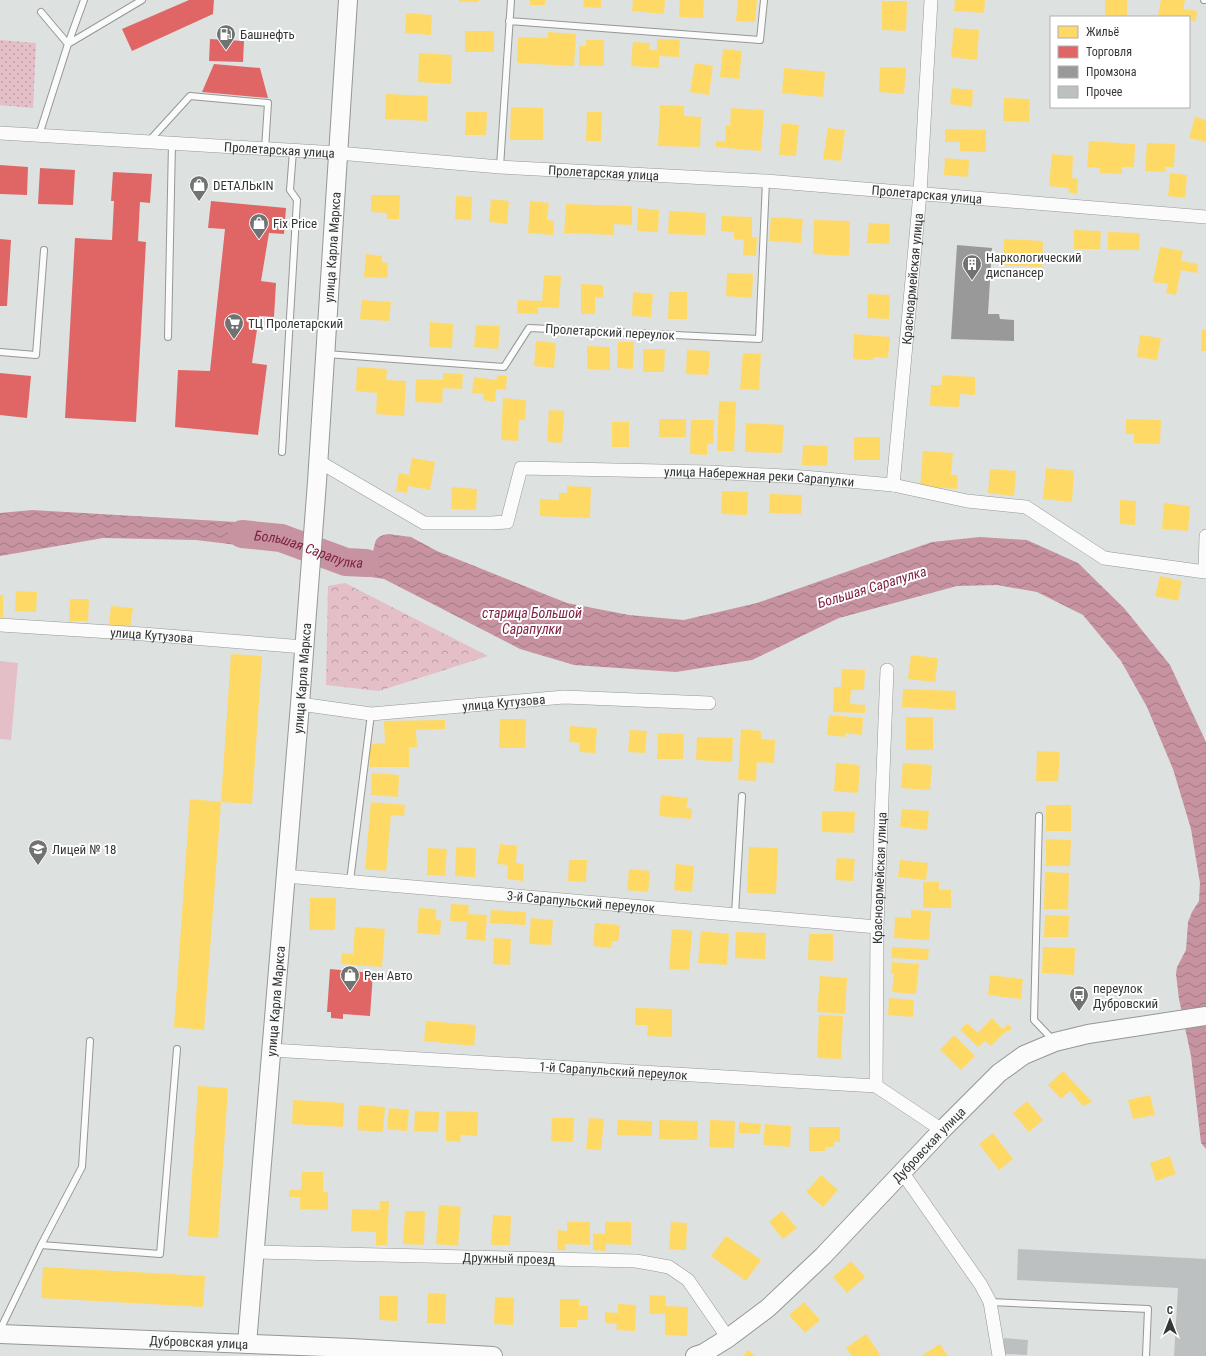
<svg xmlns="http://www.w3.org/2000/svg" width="1206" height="1356" font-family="'Roboto Condensed',sans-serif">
	<defs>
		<pattern id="grass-dots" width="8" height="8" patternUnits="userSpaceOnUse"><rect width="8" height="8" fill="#e4bfc8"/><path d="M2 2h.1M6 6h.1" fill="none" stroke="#ba9ca3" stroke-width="1.8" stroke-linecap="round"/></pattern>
		<pattern id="forest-crowns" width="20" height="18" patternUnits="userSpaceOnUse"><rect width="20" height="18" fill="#e4bfc8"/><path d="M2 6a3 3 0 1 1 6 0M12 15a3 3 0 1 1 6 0" fill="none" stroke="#ba9ca3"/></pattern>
		<pattern id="water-waves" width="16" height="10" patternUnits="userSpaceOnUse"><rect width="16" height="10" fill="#c793a1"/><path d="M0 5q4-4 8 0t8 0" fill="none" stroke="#a27984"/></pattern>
	</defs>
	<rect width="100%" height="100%" fill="#dde2e1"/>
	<!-- grass -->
	<path fill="url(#grass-dots)" d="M0 40 36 43 33 108 0 105Z"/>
	<!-- forest -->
	<path fill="url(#forest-crowns)" d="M345 583 488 656 379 691 326 685 328 586Z"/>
	<!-- green -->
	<path fill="#e4bfc8" d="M0 661 18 663 11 740 0 739Z"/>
	<!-- water -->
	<path fill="url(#water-waves)" d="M32 510 237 522 282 529 280 550 196 540 103 538 0 556V513Z
		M388 534 411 537 437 551 567 603 629 615 684 620 757 603 932 542 980 537 1027 540 1078 563 1124 608 1170 665 1206 742V1149L1201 1143 1191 1056 1179 999 1176 974 1177 967 1186 950 1188 922 1192 912 1199 901 1200 883 1191 829 1173 769 1147 707 1121 661 1083 615 1037 592 997 585 957 586 839 618 752 660 676 672 574 665 520 649 384 579 357 575 329 565V552H346L365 557H369C379 547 369 537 388 534Z"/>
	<!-- homes -->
	<path fill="#ffd966" d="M459 0H479V2H459Z
		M530 0H545V5H530Z
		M584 0H601V8L583 7Z
		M633 0H665L664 14 632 11Z
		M680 0H704L703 18 679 17Z
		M738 0H757L755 22 736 21Z
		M955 0H985L984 13 954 11Z
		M1105 0H1127V16L1105 15Z
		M1161 0H1185L1183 9 1197 11 1196 21 1189 20V17H1168L1158 15Z
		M882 1H907L906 31 882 30Z
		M406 13 432 15 431 35 405 33Z
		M954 28 979 30 977 60 951 57Z
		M465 31H494V52H465Z
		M548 32 576 34 574 66 517 63 518 37 548 38Z
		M657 39 680 40 679 57 659 56V68L631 66 633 42 650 43 649 50H657Z
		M586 40H604V66H579V46H586Z
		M723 49 742 51 739 79 720 77Z
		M419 53 452 55 451 84 418 82Z
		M695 63 713 66 709 95 690 92Z
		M880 67 906 68 904 94 879 92Z
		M784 68 825 72 823 97 782 93Z
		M952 88 973 90 972 107 950 104Z
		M386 94 428 96 427 121 385 119Z
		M1004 98 1030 99 1029 122 1003 121Z
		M660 105 684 106V116L701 117 700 147 658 146Z
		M511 107 543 108V140H510Z
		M731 108 764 110 761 151 716 147V141L725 142 726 125 730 126Z
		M466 112H487L486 135H465Z
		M587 112H602L601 141H586Z
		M1195 117 1206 120V142L1189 138Z
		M782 123 799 125 796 156 779 155Z
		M828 128 845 130 841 161 823 159Z
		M945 129 986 130V152L960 151V142H945Z
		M1089 141 1135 144 1134 167H1122V174L1100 173V168L1087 167Z
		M1147 143 1175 144 1174 167H1165V172L1145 171Z
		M1052 154 1073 156 1072 178 1078 179 1077 194 1068 192 1069 188 1049 186Z
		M945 158 969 160 968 177 944 175Z
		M1170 173 1187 175 1185 198 1168 196Z
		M371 195H400L399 219H387V213L371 212Z
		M456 196 472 197 471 220 455 219Z
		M491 199 509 201 507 224 489 222Z
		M530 201 549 203 547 220 554 221 553 235 528 233Z
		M566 204 632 206V225L614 224V235L564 233Z
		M638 208 659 210 658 232 637 231Z
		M669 211 706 213 705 235 668 234Z
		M722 216 752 217V237H757L756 256 743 255 744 240 734 239V232L721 231Z
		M771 217 803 219 801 243 769 241Z
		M814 220 850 221 849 256 813 254Z
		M869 223 890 224 889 244 867 243Z
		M1074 230 1101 231 1100 249H1074Z
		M1108 232 1140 233 1139 250H1108Z
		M1004 239 1043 241 1042 267 1003 265Z
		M1160 247 1183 251 1181 261 1198 264 1197 273 1181 270 1176 295 1166 293 1168 284 1153 282Z
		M366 254 382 256V262L388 263 387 278 364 277Z
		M727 273 753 274 752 298 726 296Z
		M544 275 561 276 559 308 538 307V314L517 313 518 300 542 301Z
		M581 284 603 285V298L595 297V314H581Z
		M633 292 653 294 651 317 632 316Z
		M669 292H687V319H668Z
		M868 294 890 295 889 319 867 318Z
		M362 300 391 302 389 321 360 319Z
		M430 322 453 324 452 348 429 347Z
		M476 325 500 326 498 349 474 347Z
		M1202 330H1206V351H1201Z
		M854 334 890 337 888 358 874 357 872 360 853 359Z
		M1140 335 1161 338 1157 360 1137 357Z
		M536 341 556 343 554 368 534 366Z
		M618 342H634L633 369 617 368Z
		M587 346 610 347V370L587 369Z
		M643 349H665L664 372H643Z
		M687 350 710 351 708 375 686 374Z
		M743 353 761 354 759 390 740 389Z
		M357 367 387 369 386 380 406 381 404 416 376 414 377 393 356 391Z
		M443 373 463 374 462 389 443 388 442 403 415 402 416 379 443 380Z
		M498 375 507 376 506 390 496 389 495 402 483 400 484 394 472 393 474 377 496 380Z
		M942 375 975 377V395L960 394 959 407 930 406 931 385H942Z
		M503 398 526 400 525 420H519L518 441 501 440Z
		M719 401 736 402 734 451H717Z
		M549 410 564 411 562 443 547 442Z
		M659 419H686V437H659Z
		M1126 419 1161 420 1160 444 1134 443V434H1126Z
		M691 420H714L713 444H707V455L690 454Z
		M612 422H629V447H612Z
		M746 423 784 425 782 453 745 452Z
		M854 437H880V460H854Z
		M803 445 828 446 827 466 802 465Z
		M923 451 953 453 951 475H958L957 489 920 486Z
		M412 458 435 462 430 490 408 486 407 493 396 491 399 473 409 475Z
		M1046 468 1074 471 1072 502 1043 499Z
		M990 469 1016 471 1014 496 988 493Z
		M567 486 591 487 590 518 540 516V499L559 500V493H567Z
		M452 487 477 489 476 510 451 509Z
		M722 491 748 492 747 515 721 514Z
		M770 494 802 495 801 514 769 513Z
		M1120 500 1136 501 1135 525 1120 524Z
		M1164 503 1190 506 1188 531 1162 529Z
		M1160 576 1182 581 1178 601 1155 596Z
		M16 591 37 592 36 612 15 611Z
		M0 595H3V618H0Z
		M70 599H89L88 621H69Z
		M111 606 133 608 130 628 109 626Z
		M231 654 262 656 252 804 221 802Z
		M911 655 938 658 935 682 908 679Z
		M842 669 865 670 864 690H851L850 704 865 705V713L833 712 834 687H841Z
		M903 689 956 691 955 710 902 707Z
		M829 715 863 718 862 735 845 733V737L827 735Z
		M906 717H933V750H906Z
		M500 719H526L525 748H499Z
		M445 720V729L416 730 417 747H409V767H370V744L385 743 384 721Z
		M570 726 597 728 595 753 579 752 580 743 569 742Z
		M741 729 761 731V739L775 740 774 763 757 762 756 781 738 780Z
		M630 730 647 731 645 753 628 752Z
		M658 733 684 734 683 759H657Z
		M697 737 733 738 732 762 696 760Z
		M1037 751 1060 752 1058 781H1036Z
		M836 763 860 765 858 793 834 791Z
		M903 763 932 765 930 790 901 788Z
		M372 773 399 775 398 797 371 795Z
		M661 795 688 798 686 808 692 809 691 819 659 816Z
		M190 799 221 802 204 1030 174 1027Z
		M371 802 405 805 404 816 391 815 386 871 365 869Z
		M1046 805H1071V831H1046Z
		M902 809 929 811 927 830 900 827Z
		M822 811 855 812 854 833 822 832Z
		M1046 839 1071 840 1070 866H1046Z
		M500 844 517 846 516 863 524 864 523 881 507 879 508 865 497 864Z
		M456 847 476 848 475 877 455 876Z
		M749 847 778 848 776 894 747 893Z
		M428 848 447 849 445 876 427 875Z
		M837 858 855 859 853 881 835 880Z
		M569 860H587L586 882 568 881Z
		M900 860 928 863 926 880 898 877Z
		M676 864 694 866 692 892 674 890Z
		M629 869 650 871 648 892 627 890Z
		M1045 872 1069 873 1068 909H1044Z
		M923 882H939V890H951V908H923Z
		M310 898H336L335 930H309Z
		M451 904 469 905 468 914 487 915 485 941 466 939 467 922 450 921Z
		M419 908 436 909V920H441L440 935 417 933Z
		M491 910 526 912 525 925 490 923Z
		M911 910 931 911 929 940 894 938 895 917 911 918Z
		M1045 915 1069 916 1068 937H1044Z
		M531 918 553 920 551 945 529 944Z
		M595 923 620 925 618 941H612L611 948 593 946Z
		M355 927 385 929 382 967 341 964 342 953 353 954Z
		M672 929 692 931 689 970 669 969Z
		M701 931 729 934 727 965 698 963Z
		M736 932 766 933 765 959 735 958Z
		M809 934H833V961L808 960Z
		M494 938 511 939 510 965 493 964Z
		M892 947 929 949 928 960 891 958Z
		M1043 947 1075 948 1074 975 1042 973Z
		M892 962 919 964 916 994 892 992 894 973H891Z
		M990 975 1023 979 1021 999 988 995Z
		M820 976 847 978 845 1014 817 1012Z
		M889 998 914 1000 913 1017 888 1015Z
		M635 1008 672 1009V1037L647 1036 648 1025H635Z
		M819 1015 843 1016 841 1059 817 1058Z
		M992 1018 1003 1029 1008 1024 1012 1028 1009 1031H1006L991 1046 985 1041 978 1047 960 1030 967 1023 978 1033Z
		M426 1021 476 1025 474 1046 424 1041Z
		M954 1035 975 1056 961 1070 940 1050Z
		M1063 1071 1092 1102 1083 1106 1070 1091 1061 1099 1048 1085Z
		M198 1086 228 1088 218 1238 188 1236Z
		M1150 1095 1155 1115 1133 1119 1128 1100Z
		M293 1100 344 1103 343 1127 292 1124Z
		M1027 1101 1043 1120 1029 1132 1013 1113Z
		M359 1105 385 1107 383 1132 357 1130Z
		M389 1108 409 1110 407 1131 387 1129Z
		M415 1111 439 1112 438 1132 414 1131Z
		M446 1111 478 1112 477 1136 461 1135 460 1142 446 1141Z
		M552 1118H574L573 1142 551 1141Z
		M589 1118 604 1119 601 1150 586 1149Z
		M618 1120 652 1121V1136L617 1135Z
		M659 1120 698 1121 697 1140 659 1139Z
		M710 1120 735 1121 734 1148 709 1147Z
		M739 1122 761 1124 760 1134 739 1133Z
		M765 1124 791 1126 790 1147 763 1145Z
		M809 1127H840V1142H834V1147H825V1151H809Z
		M993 1133 1013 1159 999 1170 979 1144Z
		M1170 1156 1176 1174 1156 1181 1150 1163Z
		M302 1172H323V1192H328V1210L300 1209V1197H289V1190H301Z
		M821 1175 838 1190 823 1207 806 1192Z
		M380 1201H389L387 1245H376V1232L351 1231 352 1209 380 1210Z
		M439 1205 461 1207 458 1246 436 1244Z
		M405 1211H425L424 1245 403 1244Z
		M782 1211 797 1228 783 1239 769 1222Z
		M493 1215 511 1216 510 1245H491Z
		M567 1222H590V1245L565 1244V1250H557L558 1230 567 1231Z
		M605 1222H631V1245L606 1244V1251L593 1250V1234H605Z
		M671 1222 687 1223 686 1250 669 1249Z
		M726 1236 761 1260 746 1281 711 1256Z
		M851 1261 865 1277 847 1293 833 1277Z
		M43 1267 205 1276 203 1307 41 1298Z
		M428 1293 446 1294 445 1324 427 1323Z
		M650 1295 666 1296 665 1306 688 1307 687 1336 665 1335V1314H649Z
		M379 1296H398L397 1321 379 1320Z
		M495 1297 514 1298 513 1325 494 1324Z
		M560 1299H579V1306H588V1320H577V1327H560Z
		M804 1302 820 1320 805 1333 789 1315Z
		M618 1304 636 1305 635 1331 616 1330 617 1324 605 1323V1312L618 1313Z
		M866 1334 881 1356H852L846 1348Z
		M940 1344 948 1356H921Z
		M749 1350 755 1356H742Z"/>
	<!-- shops -->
	<path fill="#e06666" d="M189 0H214L213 14 132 51 122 29Z
		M210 39 244 41 243 62 209 61Z
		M214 64 260 68 268 98 202 92Z
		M0 165 28 167 27 195 0 194Z
		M40 168 75 170 73 205 38 204Z
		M113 172 152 174 150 203 140 202 138 241 146 242 136 422 65 418 75 238 112 240 114 201H111Z
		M211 201 286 208 284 234 269 233 261 281 276 283 274 317 259 316 252 363 267 365 258 435 175 427 178 370 210 371 225 229 208 228Z
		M0 239 11 240 7 306H0Z
		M0 373 31 376 27 418 0 415Z
		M330 969 373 973 370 1016 343 1014V1019L331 1018V1012H327Z"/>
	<!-- industry -->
	<path fill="#999" d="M957 245 992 248 988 314H999L1000 319 1014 320V341L951 339Z"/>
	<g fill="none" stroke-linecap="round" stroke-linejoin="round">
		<!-- river -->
		<path stroke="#c793a1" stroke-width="28" id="s1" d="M242 534 281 538 346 562 366 563"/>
	</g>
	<!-- building -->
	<path fill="#bdc0c0" d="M1018 1249 1206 1259V1356H1174L1178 1288 1017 1280Z
		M1004 1338 1028 1340 1027 1355 1004 1354Z"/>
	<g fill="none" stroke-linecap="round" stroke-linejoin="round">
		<defs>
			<path id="service" d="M1204 0H1206
				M509 21 760 40 764 0
				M68 44 142 0
				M68 44 84 0
				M39 135 68 44 41 12
				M149 141 190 96 268 103 265 149
				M500 167 511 0
				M168 337 172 143
				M0 352 36 355 44 250
				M326 354 504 367 529 328 759 339 766 181
				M282 452 297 200 290 190 293 151
				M1039 816 1034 1020 1054 1041
				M350 881 371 714
				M735 914 742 796
				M41 1245 160 1254 177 1049
				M990 1302 1148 1309 1146 1356
				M0 1330 41 1245 82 1167 90 1041"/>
			<g id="minor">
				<path id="s2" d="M0 133 338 153 500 167 766 181 1206 217"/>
				<path id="s3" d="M318 461 424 523H491L507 522 521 468 709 472 803 477 893 485 967 501 1026 507 1104 558 1205 572 1206 536"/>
				<path id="s4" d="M893 485 920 193 931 0"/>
				<path id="s5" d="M0 625 143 634 304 647"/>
				<path id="s6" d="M300 704 371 714 564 697 709 703"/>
				<path id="s7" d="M285 876 877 927"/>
				<path id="s8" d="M271 1050 876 1086 942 1130"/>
				<path id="s9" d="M876 1086 877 927 887 670"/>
				<path d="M902 1172 981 1285 990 1302 999 1356"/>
				<path id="s10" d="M255 1252 636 1261 669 1267 688 1280 728 1338"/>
			</g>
			<g id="secondary">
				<path id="s11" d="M0 1334 351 1348 493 1356"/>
				<path id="s12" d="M247 1344 300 704 317 482 348 0"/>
				<path id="s13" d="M695 1356 704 1353 728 1338 768 1308 823 1256 942 1130 999 1073 1024 1055 1055 1042 1088 1034 1206 1016"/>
			</g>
		</defs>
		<!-- service casing -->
		<use href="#service" stroke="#939796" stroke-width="8"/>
		<!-- minor casing -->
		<use href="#minor" stroke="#939796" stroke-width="14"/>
		<!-- secondary casing -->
		<use href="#secondary" stroke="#939796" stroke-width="20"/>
		<!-- service -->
		<use href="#service" stroke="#fafbfa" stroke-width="6"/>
		<!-- minor -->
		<use href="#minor" stroke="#fafbfa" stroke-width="13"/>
		<!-- secondary -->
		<use href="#secondary" stroke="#fafbfa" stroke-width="18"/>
	</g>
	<!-- icons -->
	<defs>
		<symbol id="fuel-pin" viewBox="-11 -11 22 30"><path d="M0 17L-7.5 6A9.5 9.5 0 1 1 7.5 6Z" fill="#707372" stroke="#fff"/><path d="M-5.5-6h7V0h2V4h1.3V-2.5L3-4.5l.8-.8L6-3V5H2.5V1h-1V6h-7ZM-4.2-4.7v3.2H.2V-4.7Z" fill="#fff"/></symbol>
		<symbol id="shop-pin" viewBox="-11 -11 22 30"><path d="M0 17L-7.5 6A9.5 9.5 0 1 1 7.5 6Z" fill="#707372" stroke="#fff"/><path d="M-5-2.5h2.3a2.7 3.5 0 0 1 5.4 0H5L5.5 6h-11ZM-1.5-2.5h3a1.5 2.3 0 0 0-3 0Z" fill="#fff"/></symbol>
		<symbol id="building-pin" viewBox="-11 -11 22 30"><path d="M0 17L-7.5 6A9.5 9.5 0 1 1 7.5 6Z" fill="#707372" stroke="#fff"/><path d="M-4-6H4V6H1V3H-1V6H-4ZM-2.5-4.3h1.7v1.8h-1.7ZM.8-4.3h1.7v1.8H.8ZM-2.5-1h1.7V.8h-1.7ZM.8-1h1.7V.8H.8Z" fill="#fff"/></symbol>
		<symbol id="supermarket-pin" viewBox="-11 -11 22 30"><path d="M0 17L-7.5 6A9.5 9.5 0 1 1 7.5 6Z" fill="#707372" stroke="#fff"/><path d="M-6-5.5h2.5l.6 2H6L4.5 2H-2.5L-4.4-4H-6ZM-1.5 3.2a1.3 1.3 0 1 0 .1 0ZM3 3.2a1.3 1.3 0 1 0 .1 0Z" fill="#fff"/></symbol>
		<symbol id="school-pin" viewBox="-11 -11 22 30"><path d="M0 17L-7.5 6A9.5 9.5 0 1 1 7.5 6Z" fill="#707372" stroke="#fff"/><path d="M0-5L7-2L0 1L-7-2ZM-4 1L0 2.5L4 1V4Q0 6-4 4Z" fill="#fff"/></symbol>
		<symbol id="bus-pin" viewBox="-11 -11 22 30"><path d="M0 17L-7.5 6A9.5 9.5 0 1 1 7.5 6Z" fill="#707372" stroke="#fff"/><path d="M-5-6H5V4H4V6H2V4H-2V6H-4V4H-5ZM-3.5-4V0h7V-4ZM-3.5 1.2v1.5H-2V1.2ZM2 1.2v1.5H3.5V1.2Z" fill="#fff"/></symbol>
	</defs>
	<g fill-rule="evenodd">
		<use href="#fuel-pin" x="215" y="23" width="22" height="30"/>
		<use href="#shop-pin" x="188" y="174" width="22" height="30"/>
		<use href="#shop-pin" x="248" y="212" width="22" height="30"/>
		<use href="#building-pin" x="961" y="253" width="22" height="30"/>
		<use href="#supermarket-pin" x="223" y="312" width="22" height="30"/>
		<use href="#school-pin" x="27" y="838" width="22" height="30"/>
		<use href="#shop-pin" x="339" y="964" width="22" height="30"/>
		<use href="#bus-pin" x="1068" y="984" width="22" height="30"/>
	</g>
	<g text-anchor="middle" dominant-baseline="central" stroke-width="4" stroke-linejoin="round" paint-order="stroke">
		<!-- poi labels -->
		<g font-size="13" fill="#353737" stroke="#fff" text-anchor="start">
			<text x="240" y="34">Башнефть</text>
			<text x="213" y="185">DЕТАЛЬкIN</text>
			<text x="273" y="223">Fix Price</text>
			<text x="986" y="257">Наркологический<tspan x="986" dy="15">диспансер</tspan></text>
			<text x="248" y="323">ТЦ Пролетарский</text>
			<text x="52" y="849">Лицей № 18</text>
			<text x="364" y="975">Рен Авто</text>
			<text x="1093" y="988">переулок<tspan x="1093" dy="15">Дубровский</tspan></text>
		</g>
		<!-- street labels -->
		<g font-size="13" fill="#353737" stroke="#fff">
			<text stroke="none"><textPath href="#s2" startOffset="280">Пролетарская улица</textPath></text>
			<text stroke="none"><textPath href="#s2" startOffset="605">Пролетарская улица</textPath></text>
			<text stroke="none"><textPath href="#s2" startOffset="929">Пролетарская улица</textPath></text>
			<text stroke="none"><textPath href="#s12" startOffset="1100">улица Карла Маркса</textPath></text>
			<text stroke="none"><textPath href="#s4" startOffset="207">Красноармейская улица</textPath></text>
			<text transform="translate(610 332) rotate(3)">Пролетарский переулок</text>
			<text stroke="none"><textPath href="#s3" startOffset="500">улица Набережная реки Сарапулки</textPath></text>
			<text stroke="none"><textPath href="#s5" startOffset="152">улица Кутузова</textPath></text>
			<text stroke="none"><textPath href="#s12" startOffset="668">улица Карла Маркса</textPath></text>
			<text stroke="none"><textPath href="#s6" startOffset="205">улица Кутузова</textPath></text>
			<text stroke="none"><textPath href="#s9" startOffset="208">Красноармейская улица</textPath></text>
			<text stroke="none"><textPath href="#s7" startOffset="297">3-й Сарапульский переулок</textPath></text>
			<text stroke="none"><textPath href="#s12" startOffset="344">улица Карла Маркса</textPath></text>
			<text stroke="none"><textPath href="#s8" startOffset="343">1-й Сарапульский переулок</textPath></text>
			<text stroke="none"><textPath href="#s13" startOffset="317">Дубровская улица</textPath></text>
			<text stroke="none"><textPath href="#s10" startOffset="254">Дружный проезд</textPath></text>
			<text stroke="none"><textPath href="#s11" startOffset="199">Дубровская улица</textPath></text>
		</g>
		<!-- water labels -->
		<g font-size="14" font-style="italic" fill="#7f2243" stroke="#fff">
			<text stroke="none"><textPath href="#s1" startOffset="69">Большая Сарапулка</textPath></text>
			<text transform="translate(872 587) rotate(-17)">Большая Сарапулка</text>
			<text x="532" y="613">старица Большой<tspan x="532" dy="16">Сарапулки</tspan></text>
		</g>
	</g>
	<!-- legend -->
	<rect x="1050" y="16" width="140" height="92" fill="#ffffff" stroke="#aeafaf"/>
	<rect x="1058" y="26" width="20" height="12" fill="#ffd966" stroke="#aeafaf"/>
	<text x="1086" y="36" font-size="12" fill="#353737">Жильё</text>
	<rect x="1058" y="46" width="20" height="12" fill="#e06666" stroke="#aeafaf"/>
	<text x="1086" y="56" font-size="12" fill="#353737">Торговля</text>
	<rect x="1058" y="66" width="20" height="12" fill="#999999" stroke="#aeafaf"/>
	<text x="1086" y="76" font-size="12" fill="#353737">Промзона</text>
	<rect x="1058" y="86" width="20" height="12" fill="#bdc0c0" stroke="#aeafaf"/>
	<text x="1086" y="96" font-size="12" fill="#353737">Прочее</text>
	<!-- north arrow -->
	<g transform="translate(1170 1320)" stroke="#ffffff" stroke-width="3" paint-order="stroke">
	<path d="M0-3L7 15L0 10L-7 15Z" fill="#353737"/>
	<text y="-6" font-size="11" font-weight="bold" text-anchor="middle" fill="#353737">С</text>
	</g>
</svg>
